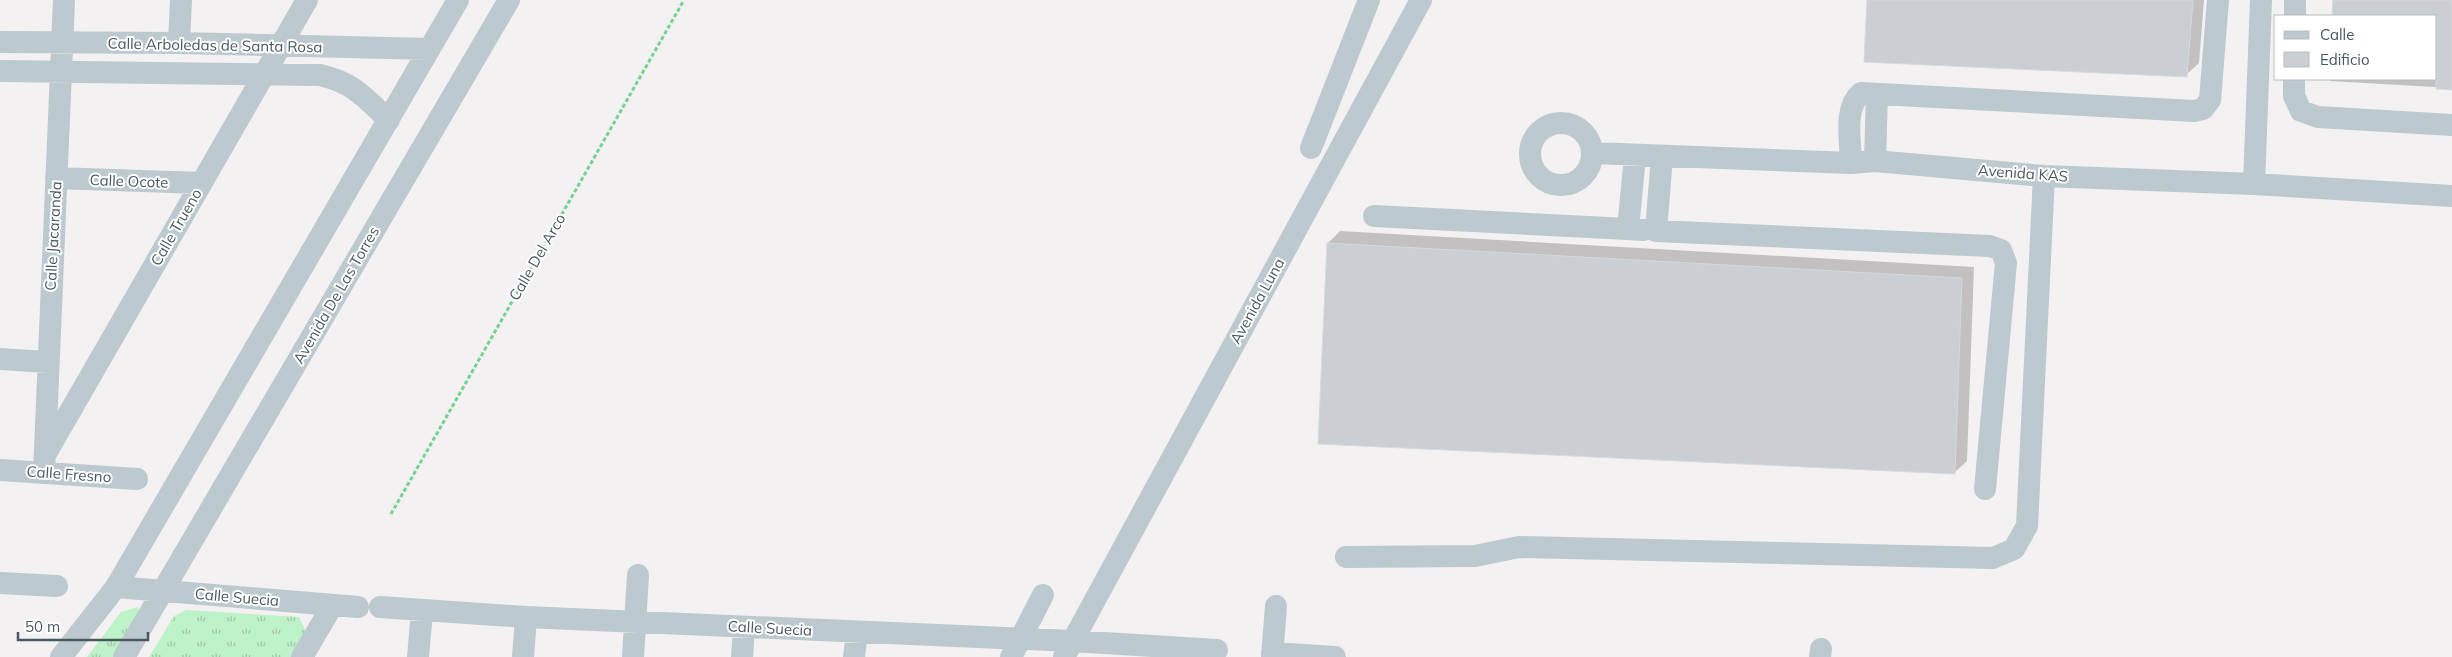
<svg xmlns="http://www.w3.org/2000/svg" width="2452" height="657" font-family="Mulish,sans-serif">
	<defs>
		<pattern id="grass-tufts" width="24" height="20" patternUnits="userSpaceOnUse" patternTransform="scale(1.25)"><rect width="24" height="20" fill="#bef2c8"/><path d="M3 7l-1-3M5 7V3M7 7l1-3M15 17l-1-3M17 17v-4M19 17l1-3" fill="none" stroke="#9cc7a6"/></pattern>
	</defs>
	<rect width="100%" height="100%" fill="#f3f1f1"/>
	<!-- grass -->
	<path fill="url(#grass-tufts)" d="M138 607 140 618 118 657H87L121 612Z
		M186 610 299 617 306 631 291 657H149L174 616Z"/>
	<!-- shadow -->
	<path fill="#0003" d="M1868 0H2204L2199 63 2186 75Z
		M2335 0H2452V88L2330 81V79H2436V16H2334Z
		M1340 231 1974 267 1967 461 1954 473 1328 243Z"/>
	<!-- building -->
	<path fill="#cbcfd4" stroke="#d5d9dd" d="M1867 0H2193L2187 77 1864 62Z
		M2333 0H2452V90L2436 89V16H2332Z
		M1327 243 1962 278 1955 474 1318 444Z"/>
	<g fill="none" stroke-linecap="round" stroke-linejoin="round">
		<!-- path -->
		<path stroke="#74d291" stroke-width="3" stroke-dasharray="4 2.5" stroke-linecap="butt" d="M391 514 684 0"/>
		<!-- minor -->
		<path stroke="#bcc9ce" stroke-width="22" d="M2295 16V0
			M0 42 179 43 429 49
			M179 43 181 0
			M0 71 320 75C354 83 364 97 389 120
			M2294 79V96L2301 111 2318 117 2452 125
			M1530 154a31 31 0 1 1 62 0a31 31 0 1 1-62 0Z
			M1311 148 1369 0
			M1594 153 1851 163 1875 161 2044 176 2254 184 2452 196
			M1635 156 1628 229 1644 230
			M1662 157 1656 231 1990 246 2001 250 2006 263 1985 489
			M1875 161 1877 94
			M1851 163C1851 142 1843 108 1861 93L2194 111 2203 109 2210 100 2218 0
			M56 178 201 183
			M2254 184 2261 0
			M1374 216 1628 229
			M0 359 47 362
			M45 455 307 0
			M0 470 137 479
			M44 473 64 0
			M1346 557 1475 556 1519 547 1993 558 2014 549 2027 526 2044 176
			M0 583 57 586
			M116 587 358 607
			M380 607 526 617 1072 641 1217 650
			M1272 653 1335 657
			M61 657 116 587 458 0
			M124 657 509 0
			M302 657 332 606
			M418 657 422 611
			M523 657 526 617
			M633 657 638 575
			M742 657 744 628
			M854 657 857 632
			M1011 657 1043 595
			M1064 657 1421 0
			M1272 657 1276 606
			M1820 657 1821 649"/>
	</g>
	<g text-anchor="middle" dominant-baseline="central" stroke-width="4" stroke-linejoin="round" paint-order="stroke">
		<!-- street labels -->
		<g font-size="15" fill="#485960" stroke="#fff">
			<text transform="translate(215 45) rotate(1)">Calle Arboledas de Santa Rosa</text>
			<text transform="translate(2023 173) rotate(4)">Avenida KAS</text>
			<text transform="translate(129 181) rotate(2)">Calle Ocote</text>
			<text transform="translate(176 227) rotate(-60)">Calle Trueno</text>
			<text transform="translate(53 236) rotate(-87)">Calle Jacaranda</text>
			<text transform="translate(537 257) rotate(-60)">Calle Del Arco</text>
			<text transform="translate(336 295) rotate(-60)">Avenida De Las Torres</text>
			<text transform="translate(1257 301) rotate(-61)">Avenida Luna</text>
			<text transform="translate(69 474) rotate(4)">Calle Fresno</text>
			<text transform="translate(237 597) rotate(5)">Calle Suecia</text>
			<text transform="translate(770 628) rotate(3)">Calle Suecia</text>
		</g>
	</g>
	<!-- legend -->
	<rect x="2274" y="15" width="162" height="65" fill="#ffffff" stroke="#b6bdbf"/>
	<rect x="2284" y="31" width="25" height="8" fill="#bcc9ce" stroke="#b6bdbf"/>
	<text x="2320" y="40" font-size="15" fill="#485960">Calle</text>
	<rect x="2284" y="52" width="25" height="15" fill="#cbcfd4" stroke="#b6bdbf"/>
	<text x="2320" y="65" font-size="15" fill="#485960">Edificio</text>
	<!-- scale -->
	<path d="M18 632v8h130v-8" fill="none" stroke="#485960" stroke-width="2.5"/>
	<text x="25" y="632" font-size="15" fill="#485960" stroke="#ffffff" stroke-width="4" paint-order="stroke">50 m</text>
</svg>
